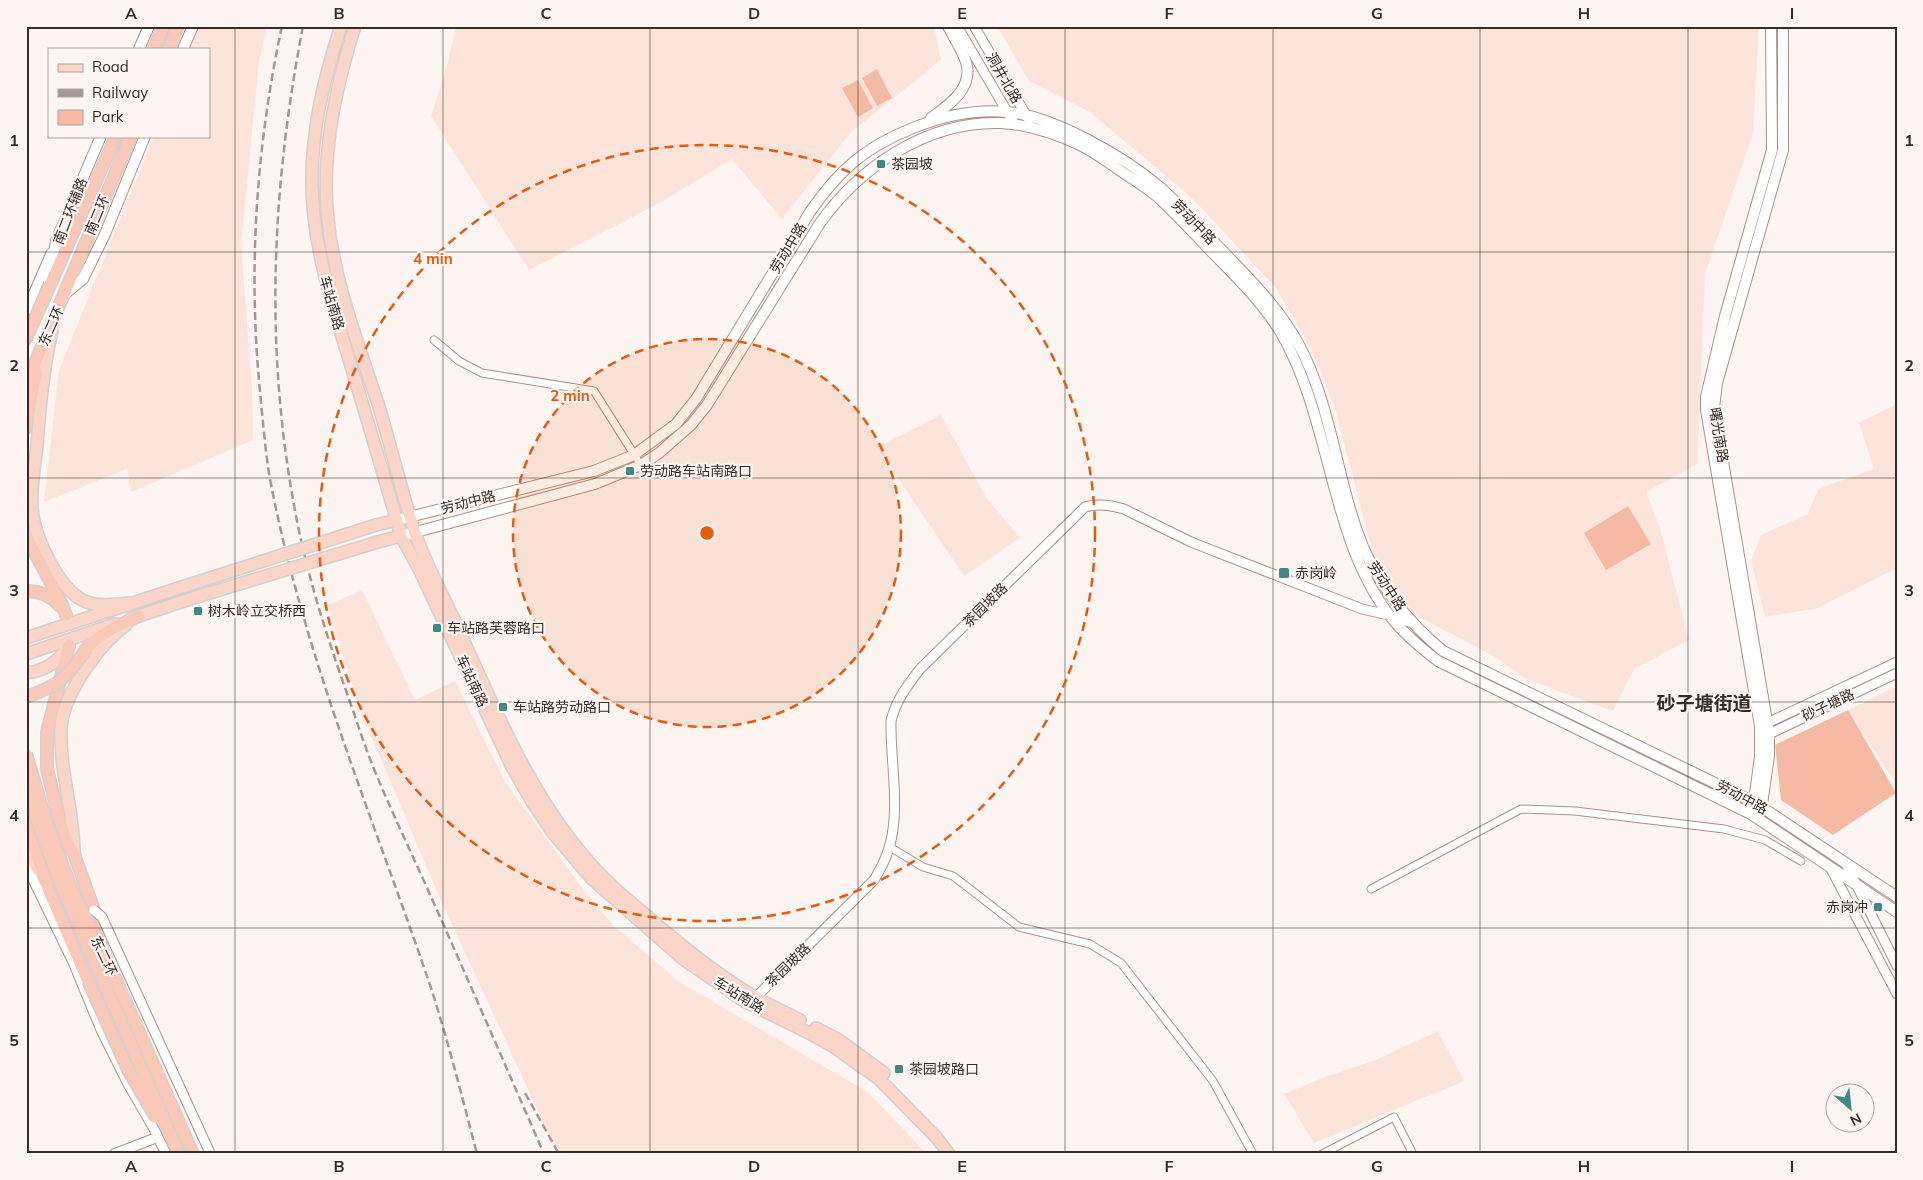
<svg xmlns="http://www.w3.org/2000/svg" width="1923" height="1180" font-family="Mulish,'Noto Sans SC',sans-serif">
	<rect width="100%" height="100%" fill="#fcf5f2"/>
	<!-- built -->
	<path fill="#fde4da" d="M199 26H267L259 61 241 246 252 387 253 440 131 492 127 469 44 502 59 370 154 136H209V49H190Z
		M456 26H934L941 60 851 132 782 219 732 159 654 206 529 270 431 116 447 66Z
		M997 26H1759L1753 134 1705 274 1697 464 1646 492 1660 528 1689 640 1634 669 1613 711 1526 679 1495 657 1416 615 1391 588 1372 549 1334 405 1312 351 1276 288 1191 197 1090 112 1029 81Z
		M1897 404V568L1818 608 1765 617 1751 561 1761 535 1808 514 1818 489 1874 469 1859 423Z
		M941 415 986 497 1020 538 964 576 877 447Z
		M362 590 415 700 455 681 506 783 585 892 614 926 678 981 869 1093 927 1154H558L438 894 359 707 328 605Z
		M1897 686V785L1848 710Z
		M1438 1031 1464 1081 1314 1143 1284 1094 1325 1077 1376 1060Z"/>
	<!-- green -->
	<path fill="#f4baa3" d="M877 69 892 98 877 106 862 78Z
		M858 80 873 108 858 117 842 88Z
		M1628 506 1651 544 1606 570 1584 533Z
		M1848 710 1896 793 1833 835 1781 800 1775 745Z"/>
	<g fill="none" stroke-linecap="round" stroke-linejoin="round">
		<defs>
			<path id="minor" d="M434 340 459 361 482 373 594 391 637 459
				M890 847 923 867 953 876 1019 927 1090 944 1121 963 1213 1081 1253 1154
				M1371 889 1521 809 1575 811 1724 829 1765 840 1801 861
				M1322 1154 1394 1117 1413 1154"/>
			<path id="tertiary" d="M957 26 1015 125
				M974 26 1029 120
				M26 311 51 253
				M1761 726 1897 662
				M1765 736 1897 673
				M1845 862 1897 966
				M26 865 73 962 101 1030 128 1084 154 1129 166 1154
				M1830 867 1897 994
				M752 1001 874 880C880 870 886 859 889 848 901 809 890 761 891 721 896 700 907 686 920 669L1085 507C1098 503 1111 505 1124 509L1191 542 1362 609 1389 615 1412 623
				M114 1154 158 1137"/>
			<path id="secondary" d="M139 49 149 26
				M183 49 193 26
				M931 118C949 105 974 88 966 62 962 50 954 38 948 26
				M49 281 56 241 101 136
				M65 294 83 279 105 234 145 136
				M397 520 594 471 634 455 676 424 696 399 810 212C839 170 865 147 913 128 943 116 974 109 1007 112 1054 116 1125 157 1161 188 1181 206 1199 227 1218 246 1247 277 1278 306 1298 343 1333 407 1336 482 1364 549 1382 589 1409 623 1443 651L1754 802 1897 897
				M401 536 595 484 641 465 659 453 691 425 707 405 820 223C861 166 927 121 1000 123 1027 124 1057 134 1082 146 1094 152 1106 161 1118 169 1132 179 1148 188 1160 199 1177 215 1192 231 1207 247 1233 274 1262 301 1281 333 1332 420 1329 538 1390 616 1403 633 1421 648 1438 661L1751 814 1897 912
				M1753 808 1760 757V726L1706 410V397L1725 316 1772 150 1771 26
				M1761 811 1769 756V733L1714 408 1717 383 1783 150V26"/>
			<path id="primary" d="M341 26C324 78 311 131 312 185 313 249 333 306 351 366 368 422 385 479 401 536L420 571 512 767 531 800 553 833 591 878 683 959 744 1001 807 1032 834 1047 879 1079 936 1137 949 1154
				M355 26C335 90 321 154 328 221 335 285 359 346 379 407 391 447 401 489 414 530 424 561 443 595 457 626 496 712 533 803 598 872 613 888 630 902 646 915 680 945 715 973 753 996 768 1005 785 1012 800 1020
				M52 331C43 369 40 407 37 445 35 466 30 489 32 510 35 538 58 588 84 601 98 607 115 604 129 603
				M376 525 397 520
				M378 542 401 536
				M130 619 193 598
				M26 638 188 585
				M26 654 115 624
				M26 673C45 671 59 662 69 645
				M26 846 38 870
				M74 854C74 811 59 770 61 727 63 707 75 684 87 667 98 651 109 637 126 625
				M816 1028 839 1040 884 1073"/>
			<path id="trunk" d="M154 49 163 26
				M169 49 178 26
				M26 339 116 136
				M26 384 131 136
				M26 428 36 373
				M26 536 61 602 66 615
				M26 591C40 591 50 595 59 605
				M69 645 47 732V769L60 822 67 843 74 854 94 910 102 944
				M86 649C101 632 120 625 139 616
				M26 824 49 891 88 981"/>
		</defs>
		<!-- minor casing -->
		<use href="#minor" stroke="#b09186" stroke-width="9"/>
		<!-- tertiary casing -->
		<use href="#tertiary" stroke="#b09186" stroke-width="11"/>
		<!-- secondary casing -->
		<use href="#secondary" stroke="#b09186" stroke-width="12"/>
		<!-- primary casing -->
		<use href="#primary" stroke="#d3d0cf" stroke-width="14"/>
		<!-- trunk casing -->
		<use href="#trunk" stroke="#d3d0cf" stroke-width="14"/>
		<!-- minor -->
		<use href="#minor" stroke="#fff" stroke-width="7"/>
		<!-- tertiary -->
		<use href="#tertiary" stroke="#fff" stroke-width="9"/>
		<!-- secondary -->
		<use href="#secondary" stroke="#fff" stroke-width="10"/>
		<!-- primary -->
		<use href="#primary" stroke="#fbd6c8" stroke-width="11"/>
		<!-- trunk -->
		<use href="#trunk" stroke="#fac8b6" stroke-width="11"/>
		<!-- rail -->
		<path stroke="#a29894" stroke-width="2.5" stroke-dasharray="8 4" stroke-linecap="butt" d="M282 26C256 147 248 269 260 392 263 421 265 450 270 479 303 653 373 817 430 985 448 1040 462 1097 477 1154
			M303 26C271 193 264 353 297 521 309 582 329 643 350 702 358 725 365 747 374 769 392 813 413 856 432 899 470 984 507 1069 544 1154
			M525 1093 559 1154"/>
		<defs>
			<path id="tertiary-bridge" d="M94 910 102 917 210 1153"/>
			<path id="primary-bridge" d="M188 585 376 525
				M193 598 378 542"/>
			<path id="trunk-bridge" d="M26 697C60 685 67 678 86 649
				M26 754 47 824 72 890 104 953 193 1154
				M26 789 58 878 179 1154
				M88 981 128 1070 156 1118"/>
		</defs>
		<!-- tertiary-bridge casing -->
		<use href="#tertiary-bridge" stroke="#b09186" stroke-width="11" stroke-linecap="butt"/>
		<!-- primary-bridge casing -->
		<use href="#primary-bridge" stroke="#d3d0cf" stroke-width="14" stroke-linecap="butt"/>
		<!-- trunk-bridge casing -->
		<use href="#trunk-bridge" stroke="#d3d0cf" stroke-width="14" stroke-linecap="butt"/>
		<!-- tertiary-bridge -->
		<use href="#tertiary-bridge" stroke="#fff" stroke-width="9"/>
		<!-- primary-bridge -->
		<use href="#primary-bridge" stroke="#fbd6c8" stroke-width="11"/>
		<!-- trunk-bridge -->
		<use href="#trunk-bridge" stroke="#fac8b6" stroke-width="11"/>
	</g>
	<!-- grid -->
	<path fill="none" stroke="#382b26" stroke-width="1" stroke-opacity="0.55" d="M235 26V1154M443 26V1154M650 26V1154M858 26V1154M1065 26V1154M1273 26V1154M1480 26V1154M1688 26V1154M26 252H1897M26 478H1897M26 702H1897M26 928H1897"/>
	<!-- distance rings -->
	<circle cx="707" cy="533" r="194" fill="#e8590c" fill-opacity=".12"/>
	<g fill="none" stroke="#e8590c" stroke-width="2.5" stroke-dasharray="9 6">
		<circle cx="707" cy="533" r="194"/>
		<circle cx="707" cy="533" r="388"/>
	</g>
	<!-- markers -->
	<g fill="#418986" stroke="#fcf5f2" stroke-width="2">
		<rect x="876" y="159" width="10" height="10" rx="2.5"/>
		<rect x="625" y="466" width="10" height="10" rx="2.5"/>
		<rect x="1278" y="567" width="12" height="12" rx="2.5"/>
		<rect x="193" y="606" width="10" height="10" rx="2.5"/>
		<rect x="432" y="623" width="10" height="10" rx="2.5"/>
		<rect x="498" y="702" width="10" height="10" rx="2.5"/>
		<rect x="1873" y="902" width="10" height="10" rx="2.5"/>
		<rect x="894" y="1064" width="10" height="10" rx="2.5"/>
	</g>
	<g text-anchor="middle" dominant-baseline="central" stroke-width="4.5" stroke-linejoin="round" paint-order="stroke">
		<!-- street labels -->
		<g font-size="14" fill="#382b26" stroke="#fcf5f2">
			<text transform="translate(1004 78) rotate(60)">洞井北路</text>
			<text transform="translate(70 211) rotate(-69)">南二环辅路</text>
			<text transform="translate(97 215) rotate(-67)">南二环</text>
			<text transform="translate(1194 222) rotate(46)">劳动中路</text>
			<text transform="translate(788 248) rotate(-59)">劳动中路</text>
			<text transform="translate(332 303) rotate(74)">车站南路</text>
			<text transform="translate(51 326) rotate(-66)">东二环</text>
			<text transform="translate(1719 435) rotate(81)">曙光南路</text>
			<text transform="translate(468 502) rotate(-14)">劳动中路</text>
			<text transform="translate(1387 586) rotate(57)">劳动中路</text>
			<text transform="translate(985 605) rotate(-45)">茶园坡路</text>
			<text transform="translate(472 681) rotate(65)">车站南路</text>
			<text transform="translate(1828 705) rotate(-25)">砂子塘路</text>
			<text transform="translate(1742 797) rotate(28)">劳动中路</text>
			<text transform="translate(104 956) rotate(65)">东二环</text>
			<text transform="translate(788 965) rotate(-44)">茶园坡路</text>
			<text transform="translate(739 995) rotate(31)">车站南路</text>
		</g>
		<!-- poi labels -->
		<g font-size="14" fill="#382b26" stroke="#fcf5f2" text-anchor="start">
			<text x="891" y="164">茶园坡</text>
			<text x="640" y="471">劳动路车站南路口</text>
			<text x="1295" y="573">赤岗岭</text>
			<text x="208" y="611">树木岭立交桥西</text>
			<text x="447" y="628">车站路芙蓉路口</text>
			<text x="513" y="707">车站路劳动路口</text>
			<text x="1868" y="907" text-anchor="end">赤岗冲</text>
			<text x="909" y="1069">茶园坡路口</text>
		</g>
		<!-- district labels -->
		<g font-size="19" font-weight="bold" fill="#382b26" stroke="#fcf5f2">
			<text x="1704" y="703">砂子塘街道</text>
		</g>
	</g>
	<circle cx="707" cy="533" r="8" fill="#e8590c" stroke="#fcf5f2" stroke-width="2.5"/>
	<g font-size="15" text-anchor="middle" font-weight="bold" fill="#e8590c" stroke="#fcf5f2" stroke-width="4.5" stroke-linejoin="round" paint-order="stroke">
		<text x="433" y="264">4 min</text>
		<text x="570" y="401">2 min</text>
	</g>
	<!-- border -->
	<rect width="1923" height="1180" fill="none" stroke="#fcf5f2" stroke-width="55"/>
	<!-- legend -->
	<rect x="48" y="48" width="162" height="90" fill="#fcf5f2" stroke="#aea4a0"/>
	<rect x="58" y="64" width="25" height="8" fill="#fbd6c8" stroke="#aea4a0"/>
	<text x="92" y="72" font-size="15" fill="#382b26">Road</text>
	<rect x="58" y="89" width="25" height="8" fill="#a29894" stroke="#aea4a0"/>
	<text x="92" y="98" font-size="15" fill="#382b26">Railway</text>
	<rect x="58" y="110" width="25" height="15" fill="#f4baa3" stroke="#aea4a0"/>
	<text x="92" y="122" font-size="15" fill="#382b26">Park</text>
	<!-- north arrow -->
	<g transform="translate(1850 1108) rotate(153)"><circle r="24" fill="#fcf5f2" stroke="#aea4a0"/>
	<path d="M0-4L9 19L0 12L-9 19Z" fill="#418986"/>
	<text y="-8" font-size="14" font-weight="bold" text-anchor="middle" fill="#382b26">N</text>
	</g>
	<rect x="28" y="28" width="1868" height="1124" fill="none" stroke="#382b26" stroke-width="2"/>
	<g font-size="16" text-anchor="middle" font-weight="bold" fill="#382b26">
		<text x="131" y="19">A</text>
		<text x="339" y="19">B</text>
		<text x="546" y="19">C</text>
		<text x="754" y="19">D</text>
		<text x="962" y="19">E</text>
		<text x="1169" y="19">F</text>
		<text x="1377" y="19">G</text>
		<text x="1584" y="19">H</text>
		<text x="1792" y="19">I</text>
		<text x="14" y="146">1</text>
		<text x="1909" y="146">1</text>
		<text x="14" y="371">2</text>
		<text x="1909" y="371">2</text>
		<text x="14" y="596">3</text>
		<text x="1909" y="596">3</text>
		<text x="14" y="821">4</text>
		<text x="1909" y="821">4</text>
		<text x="14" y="1046">5</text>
		<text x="1909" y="1046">5</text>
		<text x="131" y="1172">A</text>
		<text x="339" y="1172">B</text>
		<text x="546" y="1172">C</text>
		<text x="754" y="1172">D</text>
		<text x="962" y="1172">E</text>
		<text x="1169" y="1172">F</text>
		<text x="1377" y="1172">G</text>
		<text x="1584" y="1172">H</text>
		<text x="1792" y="1172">I</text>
	</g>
</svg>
